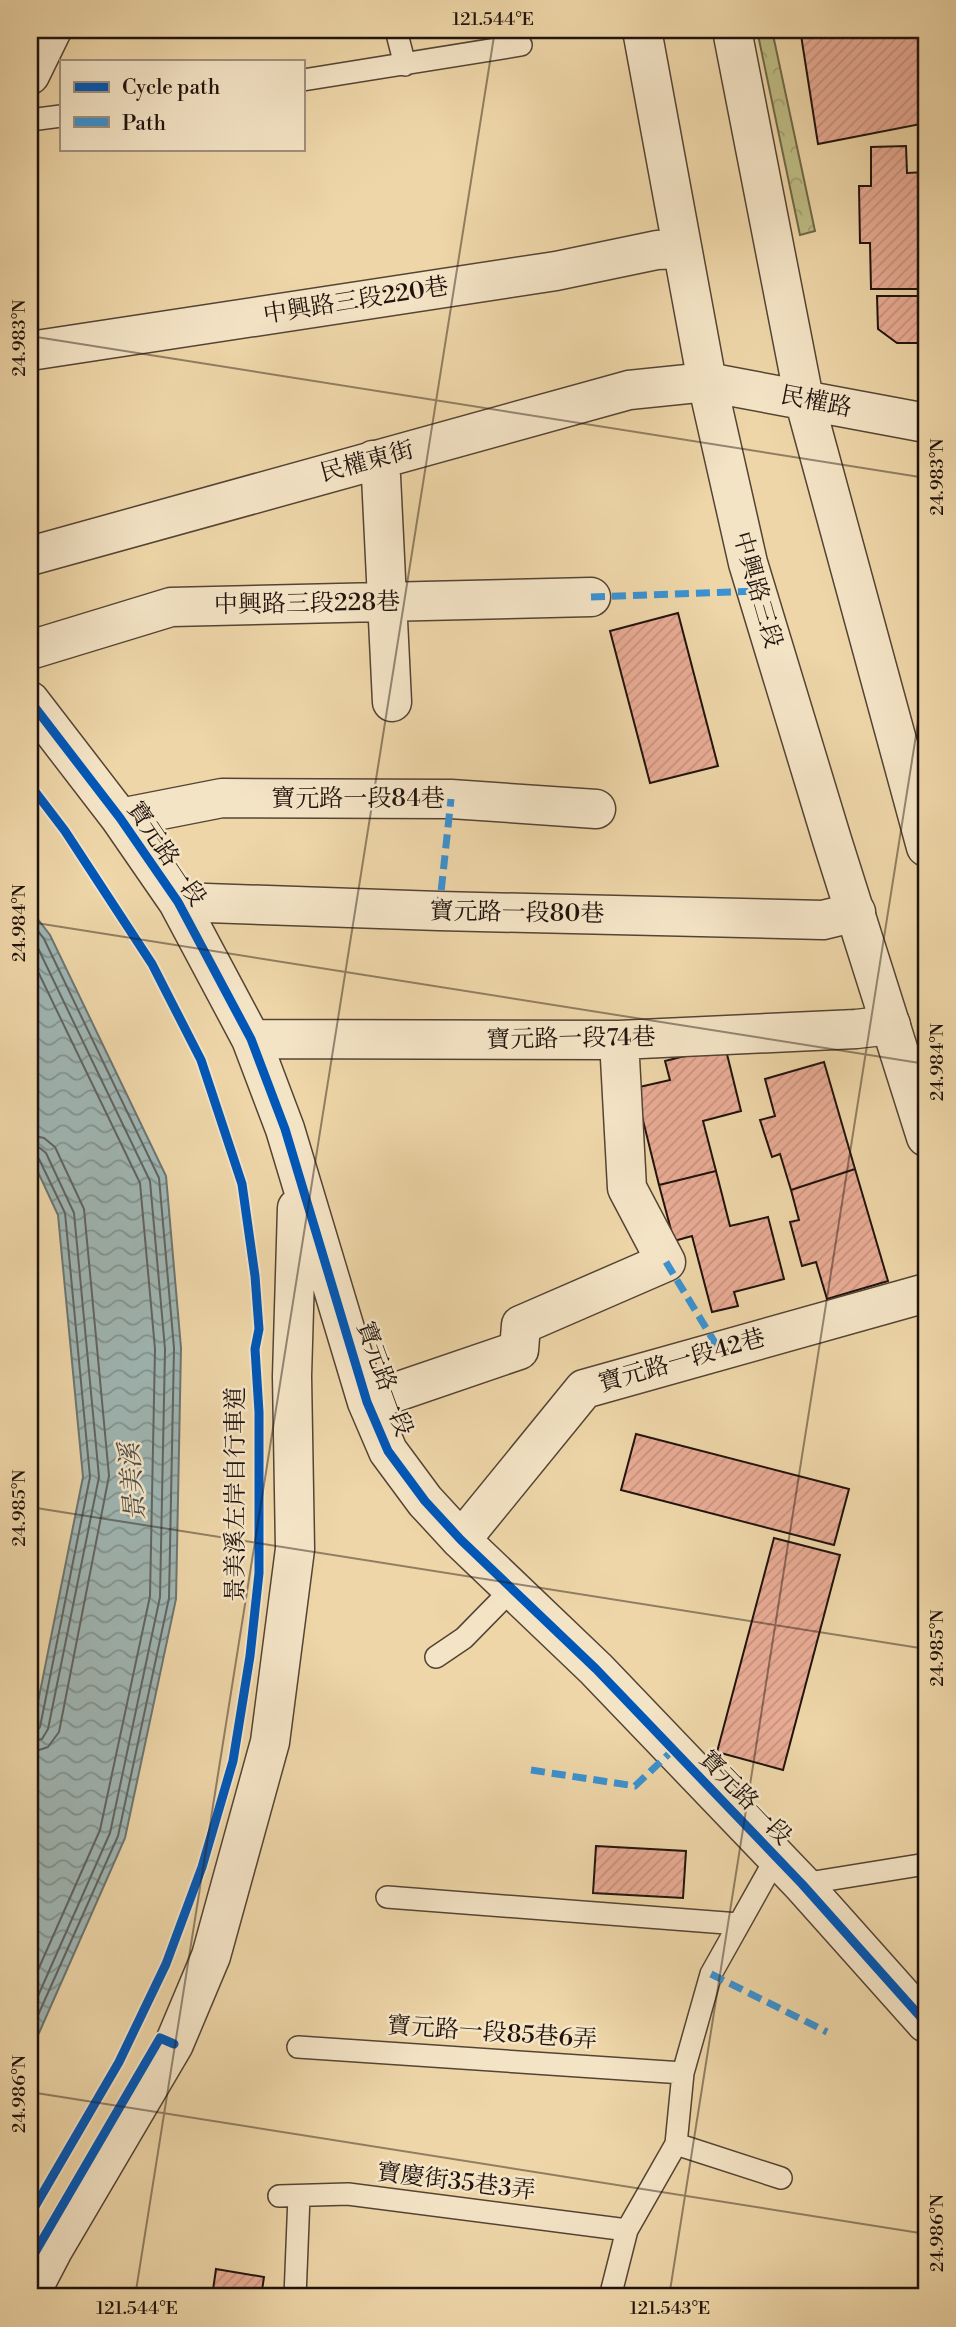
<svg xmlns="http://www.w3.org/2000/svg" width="956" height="2327" font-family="'Libre Bodoni','Noto Serif TC',serif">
	<defs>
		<pattern id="forest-crowns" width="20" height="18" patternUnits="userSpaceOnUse" patternTransform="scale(1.75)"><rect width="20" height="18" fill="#bebc84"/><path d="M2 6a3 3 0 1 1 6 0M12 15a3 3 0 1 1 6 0" fill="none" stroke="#a3a171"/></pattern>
		<pattern id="water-waves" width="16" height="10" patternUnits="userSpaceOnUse" patternTransform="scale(1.75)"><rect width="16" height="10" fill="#9fb6b4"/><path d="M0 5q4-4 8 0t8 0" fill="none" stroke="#819391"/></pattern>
		<pattern id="building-hatch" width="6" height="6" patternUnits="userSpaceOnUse" patternTransform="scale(1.75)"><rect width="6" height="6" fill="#e9ac95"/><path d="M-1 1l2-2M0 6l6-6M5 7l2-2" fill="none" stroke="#c8937f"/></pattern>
	</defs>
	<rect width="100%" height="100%" fill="#eed6a8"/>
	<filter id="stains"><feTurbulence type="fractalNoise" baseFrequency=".00286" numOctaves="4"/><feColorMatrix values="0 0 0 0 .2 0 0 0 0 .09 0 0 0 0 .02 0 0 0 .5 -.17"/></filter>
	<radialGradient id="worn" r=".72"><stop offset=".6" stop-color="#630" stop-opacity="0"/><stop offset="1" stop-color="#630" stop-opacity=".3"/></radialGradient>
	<!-- forest -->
	<path fill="url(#forest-crowns)" stroke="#6f6849" stroke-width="2" d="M757 30H772L815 231 800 235Z"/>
	<!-- water -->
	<path fill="url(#water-waves)" stroke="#6c7572" stroke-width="2" d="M30 909 50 935 166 1176 181 1348 176 1599 125 1838 39 2033 30 2046V1742L83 1477 58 1215 30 1155Z"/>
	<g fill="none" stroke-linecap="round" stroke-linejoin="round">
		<!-- shore -->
		<path stroke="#606461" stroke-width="2" d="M30 920 44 939 159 1178 174 1348 169 1598 118 1836 30 2033
			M30 935 36 944 150 1181 165 1349 160 1597 110 1833 30 2014
			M30 955 140 1183 155 1349 150 1596 100 1830 30 1988
			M30 1135 44 1138 55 1147 84 1209 109 1476 59 1732 48 1747 30 1753
			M30 1146 40 1148 46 1153 74 1213 99 1477 48 1729 42 1739 30 1742
			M30 1155 39 1159 65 1213 90 1477 40 1727 36 1732 30 1734"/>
	</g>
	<!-- building -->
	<path fill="url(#building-hatch)" stroke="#20130e" stroke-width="2" d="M834 30H926V123L818 144 801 35Z
		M906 146 907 173 926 172V289H871L870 243H860L859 186H871V147Z
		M877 296H926V343H897L878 329Z
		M678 613 718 766 650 783 610 631Z
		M725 1046 741 1111 703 1121 716 1171 659 1185 635 1088 670 1080 665 1061Z
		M824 1062 855 1169 791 1190 780 1154 772 1157 760 1120 775 1116 765 1079Z
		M855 1169 888 1281 827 1299 816 1262 802 1266 790 1222 799 1220 791 1190Z
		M716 1171 730 1226 768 1217 784 1279 734 1292 738 1306 712 1312 692 1236 674 1241 659 1185Z
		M636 1434 849 1489 834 1545 621 1490Z
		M774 1538 840 1555 783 1770 717 1752Z
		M596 1846 686 1851 683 1898 593 1893Z
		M216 2269 264 2277 261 2297H212Z"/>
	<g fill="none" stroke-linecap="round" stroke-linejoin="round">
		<defs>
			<path id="service" d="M396 30 405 65
				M303 80 521 45
				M30 120 61 116
				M436 1657 464 1638 512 1589
				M802 1884 926 1864
				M387 1897 739 1924
				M298 2047 683 2073
				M676 2144 781 2178
				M279 2196 348 2194 627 2230
				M295 2297 299 2196
				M610 2297 627 2230 676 2144 683 2073 711 1974 776 1858"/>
			<path id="minor" d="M30 75 52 30
				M30 351 556 271 657 250 682 249
				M373 460 381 476 392 702
				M30 556 629 390 707 382
				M30 650 171 607 591 597
				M30 701 120 818 178 902 251 1039 285 1129 367 1402 388 1451 425 1501 461 1540 596 1669 802 1884 926 2023
				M120 818 222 798 451 799 596 809
				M178 902 439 911 823 920 856 912
				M251 1039 619 1040 856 1029 891 1025
				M367 1402 519 1350 521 1325 666 1262 627 1188 619 1040
				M461 1540 584 1389 926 1293
				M30 2294 54 2248 174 2044 211 1956 270 1742 295 1549 292 1376 297 1208"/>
			<path id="tertiary" d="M642 30 707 382 748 563 832 840 926 1137
				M732 30 804 399 926 847
				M707 382 926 423"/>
		</defs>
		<!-- service casing -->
		<use href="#service" stroke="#544434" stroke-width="24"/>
		<!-- minor casing -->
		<use href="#minor" stroke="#544434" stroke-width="41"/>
		<!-- tertiary casing -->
		<use href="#tertiary" stroke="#544434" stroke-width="41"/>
		<!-- service -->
		<use href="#service" stroke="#f4e4c6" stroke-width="21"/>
		<!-- minor -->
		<use href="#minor" stroke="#f4e4c6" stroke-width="38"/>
		<!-- tertiary -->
		<use href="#tertiary" stroke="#f4e4c6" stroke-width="38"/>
		<!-- quiet -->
		<path stroke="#3a92d2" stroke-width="7" stroke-dasharray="14 7" stroke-linecap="butt" d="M591 597 756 591
			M439 911 451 799
			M666 1262 720 1351
			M531 1770 635 1786 673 1750
			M711 1974 827 2032"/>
		<defs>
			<path id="cycleway" d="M30 701 120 818 178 902 251 1039 285 1129 367 1402 388 1451 425 1501 461 1540 596 1669 802 1884 926 2023
				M30 785 65 831 152 964 201 1060 242 1184 255 1276 259 1329 255 1349 259 1412V1573L250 1656 233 1761 202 1867 166 1964 119 2062 30 2215
				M30 2261 160 2038 174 2044"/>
		</defs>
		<!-- cycleway casing -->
		<use href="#cycleway" stroke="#f4e4c6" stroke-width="13"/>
		<!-- cycleway -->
		<use href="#cycleway" stroke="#0057b8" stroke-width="9"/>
	</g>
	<!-- ticks -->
	<path fill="none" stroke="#20130e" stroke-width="2" stroke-opacity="0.45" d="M30 336 926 478M30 922 926 1064M30 1507 926 1649M30 2092 926 2234M135 2297 495 30M669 2297 926 672"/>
	<g text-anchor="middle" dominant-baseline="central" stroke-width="5" stroke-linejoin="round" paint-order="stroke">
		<!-- street labels -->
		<g font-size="24" fill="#20130e" stroke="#f4e4c6">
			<text transform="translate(356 301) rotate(-9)">中興路三段220巷</text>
			<text transform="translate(816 402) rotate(11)">民權路</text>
			<text transform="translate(367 462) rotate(-15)">民權東街</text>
			<text transform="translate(757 590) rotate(74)">中興路三段</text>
			<text transform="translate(307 604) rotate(-1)">中興路三段228巷</text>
			<text x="358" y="799">寶元路一段84巷</text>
			<text transform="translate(166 854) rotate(56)">寶元路一段</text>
			<text transform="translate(517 913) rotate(1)">寶元路一段80巷</text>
			<text transform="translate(571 1039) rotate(-1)">寶元路一段74巷</text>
			<text transform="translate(682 1361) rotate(-16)">寶元路一段42巷</text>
			<text transform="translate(384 1379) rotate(70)">寶元路一段</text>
			<text transform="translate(236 1494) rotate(-90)">景美溪左岸自行車道</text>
			<text transform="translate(745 1798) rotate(46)">寶元路一段</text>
			<text transform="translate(492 2033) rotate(4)">寶元路一段85巷6弄</text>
			<text transform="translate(456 2182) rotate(7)">寶慶街35巷3弄</text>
		</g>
		<!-- water labels -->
		<g font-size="26" font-style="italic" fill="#4c4c48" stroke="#f4e4c6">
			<text transform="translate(133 1482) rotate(-95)">景美溪</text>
		</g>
	</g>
	<!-- margin -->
	<rect width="956" height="2327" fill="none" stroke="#eed6a8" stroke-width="77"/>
	<!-- legend -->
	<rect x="60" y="60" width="245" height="91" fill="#f4e4c6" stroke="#9f907c" stroke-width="2"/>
	<rect x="74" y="82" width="35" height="10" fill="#0057b8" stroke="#9f907c" stroke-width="2"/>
	<text x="122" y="94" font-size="21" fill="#20130e">Cycle path</text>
	<rect x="74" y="117" width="35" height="10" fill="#3a92d2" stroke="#9f907c" stroke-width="2"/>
	<text x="122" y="130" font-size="21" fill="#20130e">Path</text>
	<rect x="38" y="38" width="880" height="2250" fill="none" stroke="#20130e" stroke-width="2.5"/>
	<g font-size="18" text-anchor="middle" fill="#20130e">
		<text x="493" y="25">121.544°E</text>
		<text transform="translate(19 338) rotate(-90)" y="6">24.983°N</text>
		<text transform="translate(937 477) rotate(-90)" y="6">24.983°N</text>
		<text transform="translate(19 923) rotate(-90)" y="6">24.984°N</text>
		<text transform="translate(937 1062) rotate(-90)" y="6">24.984°N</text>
		<text transform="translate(19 1508) rotate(-90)" y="6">24.985°N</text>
		<text transform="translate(937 1648) rotate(-90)" y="6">24.985°N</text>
		<text transform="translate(19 2094) rotate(-90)" y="6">24.986°N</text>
		<text transform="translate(937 2233) rotate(-90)" y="6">24.986°N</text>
		<text x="137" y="2314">121.544°E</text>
		<text x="670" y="2314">121.543°E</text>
	</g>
	<rect width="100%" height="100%" filter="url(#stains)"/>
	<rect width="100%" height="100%" fill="url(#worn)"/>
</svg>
